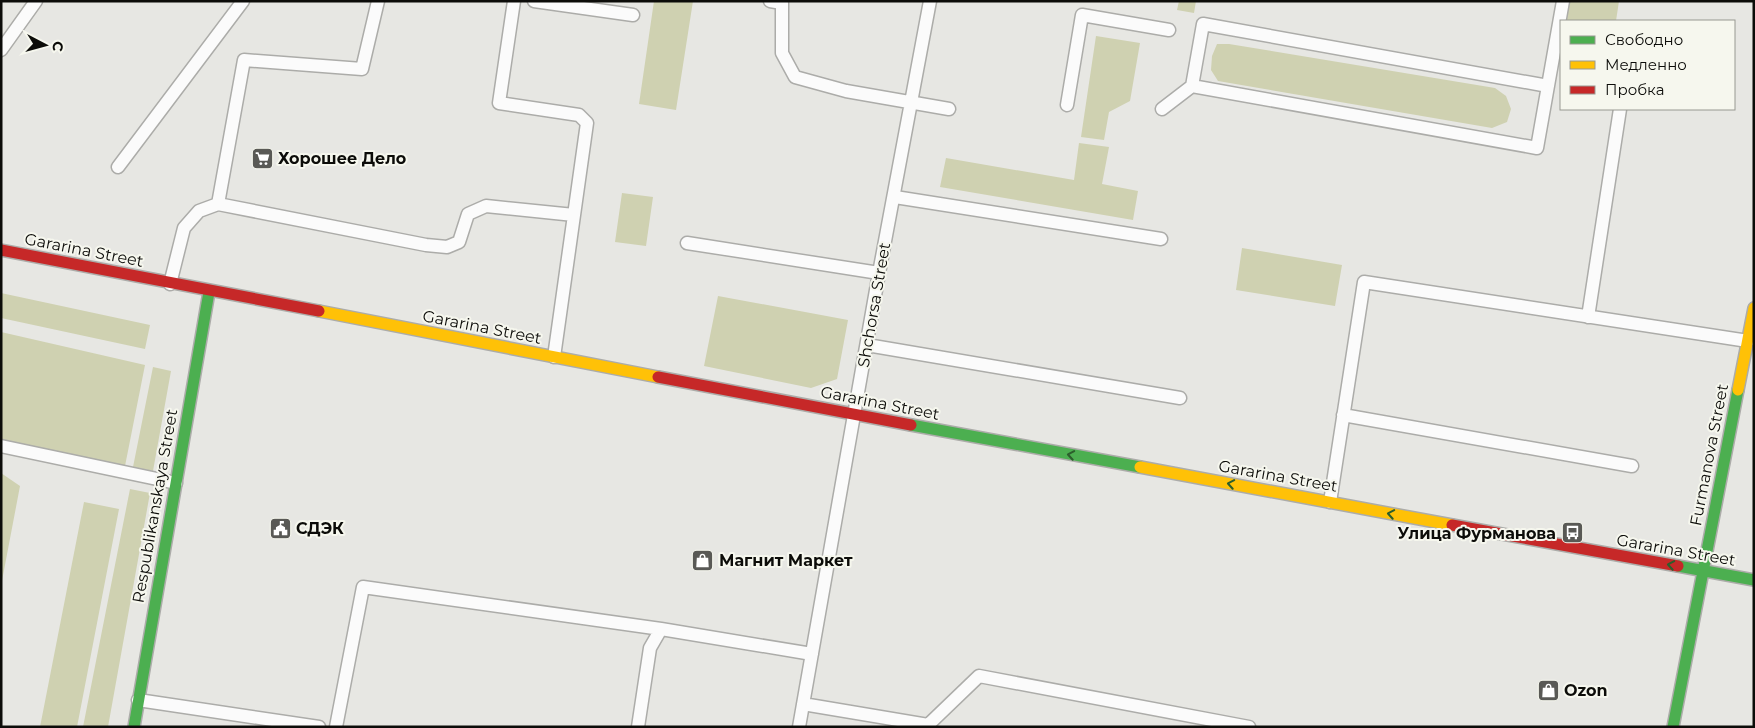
<svg xmlns="http://www.w3.org/2000/svg" width="1755" height="728" font-family="Montserrat,sans-serif">
	<rect width="100%" height="100%" fill="#e7e7e3"/>
	<!-- green -->
	<path fill="#cfd1b1" d="M654 1H693L676 110 639 104Z
		M1179 1H1196L1194 13 1177 10Z
		M1569 1H1619L1616 21H1566Z
		M1096 36 1140 43 1130 101 1109 112 1104 140 1081 137Z
		M1217 44H1229L1495 88 1506 96 1511 109 1507 122 1492 128 1218 81 1211 70 1212 56Z
		M1079 143 1109 147 1102 184 1138 191 1133 220 940 187 946 158 1074 180Z
		M622 193 653 197 646 246 615 242Z
		M1242 248 1342 265 1335 306 1236 290Z
		M1 293 150 325 145 349 1 318Z
		M718 296 848 320 837 379 811 388 704 366Z
		M1 332 145 365 125 466 1 446Z
		M153 367 171 371 153 471 133 467Z
		M1 473 20 486 1 586Z
		M130 489 150 493 108 727H83Z
		M84 502 119 509 77 727H40Z"/>
	<g fill="none" stroke-linecap="round" stroke-linejoin="round">
		<defs>
			<path id="lane" d="M514 1 499 103 579 115 587 123 554 357
				M534 1 633 15
				M770 1 782 3V53L795 77 846 91 949 109
				M1 50 36 1
				M1548 86 1203 24 1192 86 1537 148 1563 1
				M1067 105 1082 15 1169 30
				M1162 109 1192 86
				M118 167 243 1
				M895 197 1161 239
				M218 204 244 60 362 69 378 1
				M687 243 879 273
				M170 284 184 228 199 211 218 204 426 245 447 247 459 242 468 214 486 206 574 215
				M1588 317 1620 109
				M867 345 1180 398
				M1343 415 1632 466
				M1 446 176 483
				M1330 502 1364 282 1748 341
				M138 700 319 727
				M803 704 928 725 979 676 1249 727
				M336 727 363 587 661 629
				M638 727 650 648 661 629 812 654
				M799 727 879 273 930 1"/>
			<path id="fast" d="M911 425 1140 467
				M1678 566 1754 580
				M134 727 209 292
				M1673 727 1738 390"/>
			<path id="slow" d="M319 311 658 377
				M1738 390 1754 308
				M1140 467 1452 525"/>
			<path id="jam" d="M1 250 319 311
				M658 377 911 425
				M1452 525 1678 566"/>
		</defs>
		<!-- lane casing -->
		<use href="#lane" stroke="#acaca9" stroke-width="15"/>
		<!-- fast casing -->
		<use href="#fast" stroke="#acaca9" stroke-width="14"/>
		<!-- slow casing -->
		<use href="#slow" stroke="#acaca9" stroke-width="14"/>
		<!-- jam casing -->
		<use href="#jam" stroke="#acaca9" stroke-width="14"/>
		<!-- lane -->
		<use href="#lane" stroke="#fbfbfb" stroke-width="12"/>
		<!-- fast -->
		<use href="#fast" stroke="#4caf50" stroke-width="11"/>
		<!-- slow -->
		<use href="#slow" stroke="#ffc107" stroke-width="11"/>
		<!-- jam -->
		<use href="#jam" stroke="#c62828" stroke-width="11"/>
	</g>
	<!-- one-way arrows -->
	<defs><path id="oneway-chevron" d="M-2-3.5L2.5 0L-2 3.5" fill="none" stroke-width="1.6" stroke-linecap="round" stroke-linejoin="round" transform="scale(1.25)"/></defs>
	<g stroke="#2c5e2c">
		<use href="#oneway-chevron" transform="translate(1071 455) rotate(-170)"/>
		<use href="#oneway-chevron" transform="translate(1231 484) rotate(-170)"/>
		<use href="#oneway-chevron" transform="translate(1391 514) rotate(-170)"/>
		<use href="#oneway-chevron" transform="translate(1671 565) rotate(-170)"/>
	</g>
	<!-- icons -->
	<defs>
		<symbol id="supermarket-square" viewBox="-11 -11 22 22"><rect x="-9" y="-9" width="18" height="18" rx="4" fill="#595955" stroke="#f6f7ee"/><path d="M-6-5.5h2.5l.6 2H6L4.5 2H-2.5L-4.4-4H-6ZM-1.5 3.2a1.3 1.3 0 1 0 .1 0ZM3 3.2a1.3 1.3 0 1 0 .1 0Z" fill="#fff"/></symbol>
		<symbol id="civic-square" viewBox="-11 -11 22 22"><rect x="-9" y="-9" width="18" height="18" rx="4" fill="#595955" stroke="#f6f7ee"/><path d="M-.6-6.5H3V-4.5H.6V-3L4-1V1h2V6H-6V1h2V-1L-.6-3ZM-1.2 2.5V6h2.4V2.5Z" fill="#fff"/></symbol>
		<symbol id="bus-square" viewBox="-11 -11 22 22"><rect x="-9" y="-9" width="18" height="18" rx="4" fill="#595955" stroke="#f6f7ee"/><path d="M-5-6H5V4H4V6H2V4H-2V6H-4V4H-5ZM-3.5-4V0h7V-4ZM-3.5 1.2v1.5H-2V1.2ZM2 1.2v1.5H3.5V1.2Z" fill="#fff"/></symbol>
		<symbol id="shop-square" viewBox="-11 -11 22 22"><rect x="-9" y="-9" width="18" height="18" rx="4" fill="#595955" stroke="#f6f7ee"/><path d="M-5-2.5h2.3a2.7 3.5 0 0 1 5.4 0H5L5.5 6h-11ZM-1.5-2.5h3a1.5 2.3 0 0 0-3 0Z" fill="#fff"/></symbol>
	</defs>
	<g fill-rule="evenodd">
		<use href="#supermarket-square" x="250" y="146" width="25" height="25"/>
		<use href="#civic-square" x="268" y="516" width="25" height="25"/>
		<use href="#bus-square" x="1560" y="520" width="25" height="25"/>
		<use href="#shop-square" x="690" y="548" width="25" height="25"/>
		<use href="#shop-square" x="1536" y="678" width="25" height="25"/>
	</g>
	<g text-anchor="middle" dominant-baseline="central" stroke-width="4" stroke-linejoin="round" paint-order="stroke">
		<!-- poi labels -->
		<g font-size="16" font-weight="bold" fill="#0c0c09" stroke="#f6f7ee" text-anchor="start">
			<text x="278" y="158">Хорошее Дело</text>
			<text x="296" y="528">СДЭК</text>
			<text x="1556" y="533" text-anchor="end">Улица Фурманова</text>
			<text x="719" y="560">Магнит Маркет</text>
			<text x="1564" y="690">Ozon</text>
		</g>
		<!-- street labels -->
		<g font-size="16" fill="#0c0c09" stroke="#f6f7ee">
			<text transform="translate(84 250) rotate(11)">Gararina Street</text>
			<text transform="translate(874 305) rotate(-80)">Shchorsa Street</text>
			<text transform="translate(482 327) rotate(11)">Gararina Street</text>
			<text transform="translate(880 403) rotate(11)">Gararina Street</text>
			<text transform="translate(1709 455) rotate(-79)">Furmanova Street</text>
			<text transform="translate(1278 476) rotate(10)">Gararina Street</text>
			<text transform="translate(155 506) rotate(-80)">Respublikanskaya Street</text>
			<text transform="translate(1676 550) rotate(10)">Gararina Street</text>
		</g>
	</g>
	<!-- border -->
	<rect width="1755" height="728" fill="none" stroke="#0c0c09" stroke-width="5"/>
	<!-- legend -->
	<rect x="1560" y="20" width="175" height="90" fill="#f6f7ee" stroke="#989992"/>
	<rect x="1570" y="36" width="25" height="8" fill="#4caf50" stroke="#989992"/>
	<text x="1605" y="45" font-size="15" fill="#0c0c09">Свободно</text>
	<rect x="1570" y="61" width="25" height="8" fill="#ffc107" stroke="#989992"/>
	<text x="1605" y="70" font-size="15" fill="#0c0c09">Медленно</text>
	<rect x="1570" y="86" width="25" height="8" fill="#c62828" stroke="#989992"/>
	<text x="1605" y="95" font-size="15" fill="#0c0c09">Пробка</text>
	<!-- north arrow -->
	<g transform="translate(45 45) rotate(96)" stroke="#f6f7ee" stroke-width="4" paint-order="stroke">
	<path d="M0-4L9 19L0 12L-9 19Z" fill="#0c0c09"/>
	<text y="-8" font-size="14" font-weight="bold" text-anchor="middle" fill="#0c0c09">С</text>
	</g>
</svg>
